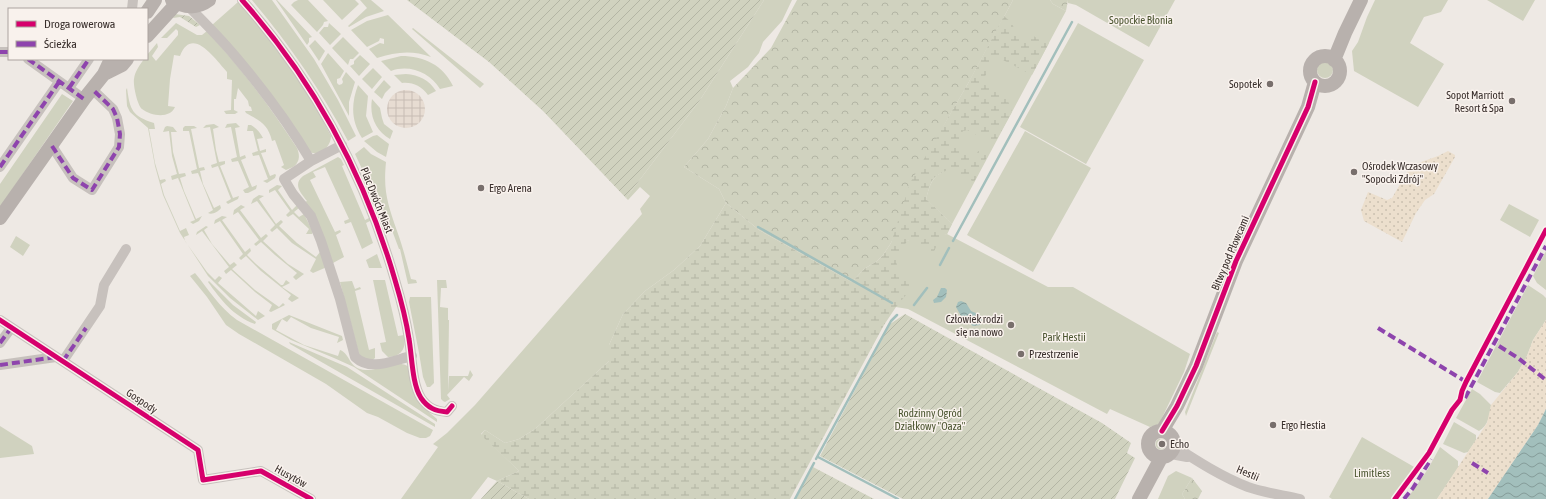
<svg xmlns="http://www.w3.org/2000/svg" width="1546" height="499" font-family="'Asap Condensed',sans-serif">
	<defs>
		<pattern id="forest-crowns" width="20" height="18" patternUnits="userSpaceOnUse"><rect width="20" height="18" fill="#d0d2bf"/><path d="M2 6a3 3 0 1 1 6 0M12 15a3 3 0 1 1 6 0" fill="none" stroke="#b3b5a4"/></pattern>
		<pattern id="wetland-marsh" width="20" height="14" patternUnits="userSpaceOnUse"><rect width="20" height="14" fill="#d0d2bf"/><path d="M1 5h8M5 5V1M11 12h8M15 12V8" fill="none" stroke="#b3b5a4"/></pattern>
		<pattern id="sand-dots" width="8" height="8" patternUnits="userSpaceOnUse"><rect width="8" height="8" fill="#ecdfcd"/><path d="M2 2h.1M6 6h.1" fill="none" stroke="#cbc0b0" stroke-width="1.8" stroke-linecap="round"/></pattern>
		<pattern id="garden-furrows" width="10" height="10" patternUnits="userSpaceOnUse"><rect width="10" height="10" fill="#d0d2bf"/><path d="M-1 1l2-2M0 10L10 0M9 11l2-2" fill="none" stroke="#b3b5a4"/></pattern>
		<pattern id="plaza-grid" width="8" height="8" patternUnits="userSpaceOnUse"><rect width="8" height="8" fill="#e7dcd2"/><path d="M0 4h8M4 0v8" fill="none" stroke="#c7bdb4"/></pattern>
		<pattern id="water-waves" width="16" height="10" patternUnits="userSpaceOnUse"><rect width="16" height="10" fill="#a2bfbc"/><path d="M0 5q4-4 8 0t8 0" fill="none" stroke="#859c99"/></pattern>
	</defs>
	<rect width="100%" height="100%" fill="#eee9e4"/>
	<!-- green -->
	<path fill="#d0d2bf" d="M252 0H272L314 59 338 100 356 136 348 141C321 90 289 44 252 0Z
		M276 0H277L312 37 309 38V42L307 45Z
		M298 0H308L328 21 324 22 323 25 317 32 291 5 294 2Z
		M323 0H355L359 4 342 20Z
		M360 0H371L384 11 366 17 349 27 348 26 367 8Z
		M764 0H792L782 21 763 42 759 53 754 59 748 67 730 81 733 88 726 106 708 139 684 167 719 189 726 203 700 246 674 270 645 291 623 314 609 345V361L535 429 519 439 505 443 485 430 481 434 519 471 497 481 488 477 471 499H401L438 447 433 444 447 433 475 405 642 214 640 209 650 196 640 187 628 200 626 198 700 100Z
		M1013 0H1050L1053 4 1066 11 952 224 926 199C929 187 932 176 943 172L970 80Z
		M1068 0H1175L1149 47 1076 5 1068 3Z
		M1375 0H1448L1441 12 1424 17 1410 43 1444 64 1418 107 1354 71 1352 51 1358 42 1367 17Z
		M1487 0H1535L1523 21Z
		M238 2 258 24 309 95 331 136C331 146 321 157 310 152L212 25Z
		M388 15 431 57C412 50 396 52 377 58L369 49 380 43 384 44V39L380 38 379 41 367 47 351 30 367 21Z
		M176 23 197 35H202L207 31C240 67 270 106 297 148 300 155 300 162 293 167L286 170 281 167 284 165 275 140 272 141C268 124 260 121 246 113L245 111H252L251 107 249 106 248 101 238 88 236 99H234V110L238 112 235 114H226L224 111 231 110 232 80 227 79V72C215 59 192 25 180 56L174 55 170 79 168 106 175 107C170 119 151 116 142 109 137 105 133 84 134 79 135 71 140 65 144 59H147V55L157 43 158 47 152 56 156 61 178 35V31L176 29 167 38H161Z
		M329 23 341 34 330 45 319 33 324 27H328Z
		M1078 23 1144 60 1086 164 1020 127Z
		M413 28 484 84 480 88 412 29Z
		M343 37 359 53 353 59H350L348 65 332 48Z
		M315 40 325 51 319 61 309 46Z
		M328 53 344 71 340 78 337 79V83L339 85 342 84 343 82 342 79 346 72 355 82 349 102V116L321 64Z
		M360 55 370 64 359 76 350 66 354 64V61Z
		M401 56C424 56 443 65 453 86L440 89C430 73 410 64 391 71L381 61Z
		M1317 70a8 8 0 1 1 16 0a8 8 0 1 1-16 0Z
		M373 68 382 77 372 89 362 79Z
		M406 74C419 75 429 80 436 91L428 95C421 86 413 82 402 83L394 75Z
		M384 80 391 87 385 93 382 99 374 92Z
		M358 85 368 96 366 116 373 132 362 138C351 121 351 104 358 85Z
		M127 88C130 110 132 116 154 123L155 129H149L155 163 160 180 165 179 166 181 161 184 164 195 180 231 186 228 189 235 184 237 185 241 207 272 215 280 219 276 222 278 218 283 256 316 258 311 265 316 258 320 230 298 208 276 180 233 163 195 155 166 148 128 130 112 127 106 126 90Z
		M62 94 73 101 0 207V184Z
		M372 99 380 108 382 118 384 124 393 131 390 139C376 131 369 116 372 99Z
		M236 123 240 127 235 128 240 157 245 155 246 158 241 160 252 187 257 185 256 189 248 193H245L243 190 249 187 238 161 232 162 231 159 237 157 231 127 225 128 227 124Z
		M214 124 219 127 213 129 216 150 219 162 225 161V164L220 166 233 198 239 196 238 199 228 204 226 202 231 199 218 166 212 168 211 165 217 163 210 127 203 128 206 125Z
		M248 125H251C256 128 260 132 263 138L257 139 260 151 266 149V152L261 153 270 176 275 174 276 175 275 178 267 183 263 181 268 179 259 155 253 156 252 153 258 151 253 131H247Z
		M167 126 173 127 177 132H171L173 152 179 174 185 173 186 176 180 178 184 191 196 219 202 216 199 221 193 224 190 222 195 220 178 178 172 180 171 176 177 174 172 156 169 131 163 132 165 127Z
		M185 126H194L197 128 191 129 199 168 204 167 205 170 200 171 203 184 214 208 220 205 221 208C218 212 212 215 208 213L213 210 198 173 192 174 191 171 197 169 189 131H183V128Z
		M1025 131 1091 168 1033 272 967 235Z
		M377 135 389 144 386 157 377 152 364 141 373 136Z
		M364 147 371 154 386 162C383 192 388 204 397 231 403 247 407 264 411 279L416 280 417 283 408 284 400 249H399L393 233 377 201 355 154Z
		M338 157 341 159 344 165 342 166 365 220 371 217 372 220 366 223 373 243 362 249 351 222 345 224 344 221 349 219 325 167 313 172 316 177 310 180 335 232 340 230 341 232 336 235 344 257 333 263 305 202 307 201C300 192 293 184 303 176Z
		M277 185 282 186 278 190 292 210 297 205 299 208 294 212 299 217 304 214 313 232 312 234H306L309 229 293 214 288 217 286 215 290 211 275 190 269 193V190Z
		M259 195 264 196 259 199 276 224 281 220 283 222 279 226 297 243 316 257 320 252 327 267 313 273 310 271 316 259 292 243 277 228 272 232 270 230 275 225 257 201 251 204 253 199Z
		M1509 204 1539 220 1530 237 1500 220Z
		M241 205 245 207 240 210 261 238 266 234 268 236 263 241 288 264 304 274 296 280 293 277 297 273 275 255 261 242 256 246 254 244 259 240 238 212 233 215 234 210Z
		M222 216 227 217 222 220 245 252 250 248 251 251 247 255 256 264 281 285H283L286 280 290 283 282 287 299 298 292 302 288 299 291 295 261 271 246 256 241 260 239 258 243 254 220 221 214 224 215 220Z
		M206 226 208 227 204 230 212 244 230 265 234 262 237 265 232 269 255 290 279 307 283 303 285 305 271 312 269 311 272 305 255 292 231 270 226 274 224 271 229 267 202 231 196 235 197 232Z
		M947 234 1048 287H1073L1190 354 1184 372 1159 424 1150 427 1110 409 1107 414 908 309 896 307 891 243Z
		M16 236 30 245 23 256 10 247Z
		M1546 251V290L1537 283 1533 276Z
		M377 254 382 268H369L366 260Z
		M195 273C209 290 219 307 237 320L433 430 430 436 426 438H420L407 433 378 417 367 413 326 384 239 334 226 325 207 297 190 276Z
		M373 280H385L398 336 404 335C407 348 401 357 388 357L382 351 380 343 386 342Z
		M437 280H446L447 288H441L440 307 448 308V320H449L448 391 449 376H468L470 370 473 375 469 381 464 377 447 395 450 399 445 402 443 401 441 399Z
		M209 281 233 305 256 322 255 324C233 316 221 300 208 282Z
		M352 281 355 289 360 287 361 289 355 291 369 350 375 348V358L371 361 360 358 340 282Z
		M1528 285 1543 295 1546 298V320L1533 340 1527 356 1518 372 1500 393 1495 392 1477 382Z
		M410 297H431L434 383 430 387H427L423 377 419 353 409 302Z
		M289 315 342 336 343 340 337 343 339 337 311 328 291 317 287 322 282 319 276 330 304 345 338 356 340 350C351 354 348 369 366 370 380 371 397 358 409 367L424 408 437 419V422L354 367 334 358 291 340 272 329V324Z
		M1217 332 1219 333 1186 416 1185 412Z
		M289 342 347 367 435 424V427L290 344Z
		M1472 389 1480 394 1491 405C1490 415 1488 426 1479 431L1456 418Z
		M1454 422 1476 435V440L1468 452 1464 453 1443 444Z
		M0 426 32 446 34 454 0 458Z
		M1362 437 1416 468 1392 499H1332L1329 497Z
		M1155.5 444a5.5 5.5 0 1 1 11 0a5.5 5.5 0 1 1-11 0Z
		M1440 447 1458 461V468L1437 499H1407L1428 469Z
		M1176 471 1192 478 1182 494 1185 499H1158L1168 476Z"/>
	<!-- forest -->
	<path fill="url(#forest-crowns)" d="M797 0H1013L970 80 943 127V172C932 176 929 187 926 199L952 224 947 234 920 219 894 236 891 243 883 255 877 261 864 269 852 282 759 230 726 203 719 189 684 167 708 139 726 106 733 88 771 48Z
		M1050 0H1068L1066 11 1053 4Z
		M1192 478 1202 491 1198 499H1185L1182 494Z"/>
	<!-- wetland -->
	<path fill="url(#wetland-marsh)" d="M1004 16 1012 23 1016 34 1025 36 1031 34 1038 39 1049 43 1032 75 1001 59H993L982 83 1007 98 1012 112 994 144 967 130 963 131 957 145 962 152 974 158 980 148 983 147 990 151 974 182 951 169C933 175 930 179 926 199L952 224 947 234 942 236 932 255 908 240 896 257 897 266H895L894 269 916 283 896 307 884 325 790 499H529L497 481 519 471 481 435 485 430 505 443 519 439 535 429 609 361V345L623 314 645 291 674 270 700 246 726 203 759 230 852 282 864 269 877 261 883 255 891 243 910 183 970 80Z"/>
	<!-- sand -->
	<path fill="url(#sand-dots)" d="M1448 151 1455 155V157L1434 194 1425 200 1416 213 1402 242 1364 221 1361 210 1368 192 1387 200 1392 198C1398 187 1405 177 1410 166L1438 156Z
		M1546 320V409L1538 425 1488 499H1437L1487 423 1491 405 1518 372 1527 356 1533 340Z"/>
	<!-- garden -->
	<path fill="url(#garden-furrows)" d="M407 0H764L700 100 626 198 543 111 489 62Z
		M175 14 189 16 200 25 196 27 180 17 173 18Z
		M905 314 1102 423 1131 443 1127 453 1135 458 1115 499H903L820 456 890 324Z
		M813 467 874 499H796Z
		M497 481 529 499H481Z"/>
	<!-- plaza -->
	<path fill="url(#plaza-grid)" d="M387 109a19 19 0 1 1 38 0a19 19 0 1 1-38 0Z"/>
	<!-- water -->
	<path fill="url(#water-waves)" d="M941 288H945L947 290 946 297 941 302 934 303 933 300 937 297Z
		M961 301 966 303 971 311C977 314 982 314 982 321L980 325 973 326 961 316 956 307 958 302Z
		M1546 409V499H1488L1538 425Z"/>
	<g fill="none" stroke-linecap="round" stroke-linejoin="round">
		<!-- stream -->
		<path stroke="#a2bfbc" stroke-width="2.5" d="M758 227 892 303
			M953 241 1072 22
			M940 265 949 248
			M914 305 927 288
			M818 457 898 499
			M816 459 891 321 897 315
			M795 499 814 463"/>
		<!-- street -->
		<path stroke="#c7c1bd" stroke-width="10" d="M242 0C314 81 365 176 395 280 401 300 406 319 409 339 412 356 412 384 421 398 428 408 435 411 447 412L452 406
			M189 7C205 23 221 39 235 56 263 89 289 124 311 161
			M132 9 133 0
			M0 52H9
			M28 59 84 99
			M69 88 89 59
			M342 145 311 161 284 179 293 194 311 216 321 241 340 299 355 357C371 372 393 360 412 356
			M52 146 73 178 92 190 119 147 120 134 117 118 113 109 92 89
			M0 167 59 82
			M0 320 198 450 203 480 261 471 311 499
			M0 343 11 328
			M63 361 100 306 104 285 126 249
			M0 365 56 357
			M1174 446C1197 461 1222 477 1248 487 1265 493 1283 495 1300 499
			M1171 454 1187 457"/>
		<!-- secondary -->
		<path stroke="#b8b1ad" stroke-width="14" d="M172 0C184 8 197 9 209 0
			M147 12 155 0
			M147 36 177 3
			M1310 71a15 15 0 1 1 30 0a15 15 0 1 1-30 0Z
			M1334 60 1345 33 1361 0
			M104 74 122 65 127 59
			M0 218 84 99 104 74 111 59
			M1148 444a13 13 0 1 1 26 0a13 13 0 1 1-26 0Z
			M1162 431 1177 406 1196 366 1236 261 1308 107 1315 82
			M1139 499 1161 458"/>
		<!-- quiet -->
		<path stroke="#8e44ad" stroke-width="4" stroke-dasharray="8 4" stroke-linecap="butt" d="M0 52H9
			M28 59 84 99
			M69 88 89 59
			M52 146 73 178 92 190 119 147 120 134 117 118 113 109 92 89
			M0 167 59 82
			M1378 328 1468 383
			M0 343 11 328
			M1499 346 1518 358 1546 380
			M63 361 86 328
			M0 365 56 357
			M1465 398 1546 246
			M1472 463 1488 473
			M1404 499 1413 488 1431 459"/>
		<defs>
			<path id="cycleway" d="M242 0C314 81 365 176 395 280 401 300 406 319 409 339 412 356 412 384 421 398 428 408 435 411 447 412L452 406
				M0 320 198 450 203 480 261 471 311 499
				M1162 431 1177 406 1196 366 1236 261 1308 107 1315 82
				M1395 499 1429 453 1452 410 1460 400 1462 391 1466 382 1546 230"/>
		</defs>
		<!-- cycleway casing -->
		<use href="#cycleway" stroke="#f9f2ed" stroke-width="8"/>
		<!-- cycleway -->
		<use href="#cycleway" stroke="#d6006c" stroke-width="5"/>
	</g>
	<!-- markers -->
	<g fill="#786f6c" stroke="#f9f2ed" stroke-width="1.5">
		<circle cx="1270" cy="84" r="4"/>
		<circle cx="1512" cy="101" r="4"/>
		<circle cx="1354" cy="172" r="4"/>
		<circle cx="481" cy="188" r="4"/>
		<circle cx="1011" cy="325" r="4"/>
		<circle cx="1021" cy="354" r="4"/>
		<circle cx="1273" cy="425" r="4"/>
		<circle cx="1162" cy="444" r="4"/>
	</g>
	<g text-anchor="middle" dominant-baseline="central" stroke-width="3" stroke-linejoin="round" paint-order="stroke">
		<!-- park labels -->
		<g font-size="11" fill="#4b5530" stroke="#f9f2ed">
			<text x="1141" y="20">Sopockie Błonia</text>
			<text x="1064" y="337">Park Hestii</text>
			<text x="930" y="413">Rodzinny Ogród<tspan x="930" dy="13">Działkowy "Oaza"</tspan></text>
			<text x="1372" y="473">Limitless</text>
		</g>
		<!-- poi labels -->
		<g font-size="11" fill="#382e2b" stroke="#f9f2ed" text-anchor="start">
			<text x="1262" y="84" text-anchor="end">Sopotek</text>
			<text x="1504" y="95" text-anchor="end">Sopot Marriott<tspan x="1504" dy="13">Resort &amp; Spa</tspan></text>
			<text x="1362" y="166">Ośrodek Wczasowy<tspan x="1362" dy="13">"Sopocki Zdrój"</tspan></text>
			<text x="489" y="188">Ergo Arena</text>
			<text x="1003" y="319" text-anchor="end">Człowiek rodzi<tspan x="1003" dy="13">się na nowo</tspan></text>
			<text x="1029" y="354">Przestrzenie</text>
			<text x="1281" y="425">Ergo Hestia</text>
			<text x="1170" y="444">Echo</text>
		</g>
		<!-- street labels -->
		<g font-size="11" fill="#382e2b" stroke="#f9f2ed">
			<text transform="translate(377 200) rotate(68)">Plac Dwóch Miast</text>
			<text transform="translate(1230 253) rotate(-67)">Bitwy pod Płowcami</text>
			<text transform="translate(142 401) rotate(34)">Gospody</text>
			<text transform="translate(1248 473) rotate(23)">Hestii</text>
			<text transform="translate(291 476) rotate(29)">Husytów</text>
		</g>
	</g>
	<!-- legend -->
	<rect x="8" y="8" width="140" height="52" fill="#f9f2ed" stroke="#aca49f"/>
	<rect x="16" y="21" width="20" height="6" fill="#d6006c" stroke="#aca49f"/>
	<text x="44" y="28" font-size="12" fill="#382e2b">Droga rowerowa</text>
	<rect x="16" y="41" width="20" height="6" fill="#8e44ad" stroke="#aca49f"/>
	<text x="44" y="48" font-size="12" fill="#382e2b">Ścieżka</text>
</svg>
